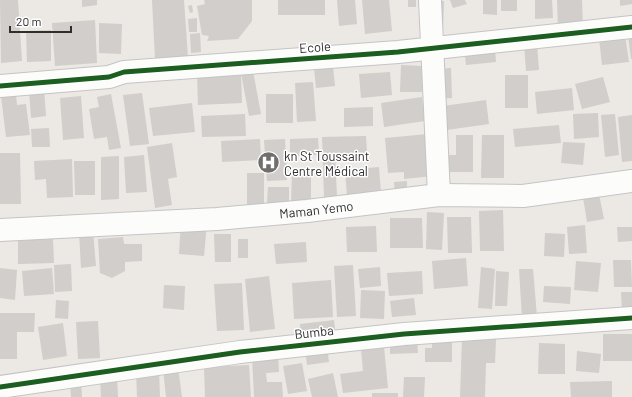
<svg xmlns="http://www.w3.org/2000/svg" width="632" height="397" font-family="Barlow,sans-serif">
	<rect width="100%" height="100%" fill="#ece8e4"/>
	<!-- building -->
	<path fill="#d1cecb" d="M0 0H18L22 61 1 63Z
		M82 0H97V5L82 7Z
		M152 0H184L188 57 155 59Z
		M204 0H252V21L238 39 207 41 209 36 202 35 197 6 205 4Z
		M278 0H325V15H278Z
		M337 0H355L357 24 339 26Z
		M362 0H389L392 31 365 34Z
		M408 0H416V7H408Z
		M450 0H465L467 4 453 8Z
		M483 0H497V15L483 14Z
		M501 0H517V11H501Z
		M535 0H552L553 18 535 19Z
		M557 0H582L583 29 558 30Z
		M620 0H632V4L620 6Z
		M434 1H444L443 32H433Z
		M192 5 193 12 190 13 188 6Z
		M197 18V32H189L188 19Z
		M95 20 97 63 55 66 52 23Z
		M99 23 122 24 121 54 99 53Z
		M51 30V61L27 62 26 31Z
		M200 33 201 52 191 53 190 34Z
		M625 35 629 62 602 65 599 38Z
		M628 36H632V59H631Z
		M537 43 539 70 526 71 524 44Z
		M495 47 496 62 466 65 464 49Z
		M401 65 423 66 422 92H400Z
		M333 66 335 86 316 88 314 68Z
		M451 68 452 98 438 99 437 69Z
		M253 71 261 114 249 116 241 73Z
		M390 72 392 95 361 98 359 74Z
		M241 73 242 103 198 105 197 75Z
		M505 75H528V108H505Z
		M603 77 610 102 582 109 575 84Z
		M313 82 316 121 297 122 295 83Z
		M572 88 574 110 537 114 535 92Z
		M44 89 46 116 31 118 29 90Z
		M142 93 149 144 130 146 123 95Z
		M16 94 17 105 26 104 30 135 6 137 1 96Z
		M111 94 121 148 109 150 107 137 94 139 89 109 99 107 97 97Z
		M266 94H293V123H266Z
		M81 96 84 138 63 140 60 98Z
		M422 97 425 121 384 127 381 103Z
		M486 100 489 124 447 130 443 106Z
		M192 103 195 132 153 136 149 108Z
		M373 107V126L344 127V108Z
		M598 113 599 137 574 139 573 114Z
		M245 114 246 136 202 137 201 116Z
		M615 114 619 155 605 157 601 115Z
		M632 115V161L622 162 618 117Z
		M559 125 561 143 515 147 513 129Z
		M49 128 50 147H32L31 129Z
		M428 134 433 176 404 179V172L388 173 385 138Z
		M456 135H473V172H448V155H456Z
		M482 135H504V178H481Z
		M366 136 367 153 335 154 337 196 324 197 322 137Z
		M318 138 319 155 290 156V139Z
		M260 139 261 160 222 162 221 141Z
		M285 139 287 180 267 181 264 140Z
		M563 142 585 143 583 165 561 163Z
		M172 143 177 177 168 179 172 205 155 208 147 147Z
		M0 153H20L21 204H0Z
		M144 155 147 192 126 193 124 157Z
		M119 156V199L101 200V157Z
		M72 159 73 197 47 198 46 179 35 180 34 161Z
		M74 161H95V195H75Z
		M379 167 381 193 347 196 345 170Z
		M292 171H311V205H291Z
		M247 173H264V205L247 204Z
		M407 181V192L395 193 394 182Z
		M268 187H289V203H267Z
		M599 194 604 219 587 222 583 197Z
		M503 210 504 251H480L479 211Z
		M427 212 444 213 442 250 426 249Z
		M447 217H471L472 253H448Z
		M390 218H422L423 248H390Z
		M181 221 207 223 204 256 179 254Z
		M585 225 587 253 569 254 567 227Z
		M376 226 377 252H347L346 227Z
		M617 227H632V241L618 242Z
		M93 231 96 266 81 268 79 232Z
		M545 233 565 234 564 257 544 256Z
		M214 234H231V262H215Z
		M123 237 124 244H142V261L125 262V271L112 278 100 273 98 239Z
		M53 239 54 263 18 264V240Z
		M238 239H248V258H238Z
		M306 242 307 262 276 264 274 244Z
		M466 258 468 286 434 289 432 261Z
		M613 260H631L632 287H614Z
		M576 261 601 263 598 292 574 290Z
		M71 264 72 291 55 292 54 265Z
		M353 265 356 316 337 317 334 266Z
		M380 267 381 286 360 288 358 269Z
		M481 267 495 269 492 309 478 308Z
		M0 268 17 270 15 300 0 298Z
		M52 268 54 294 24 296 22 271Z
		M519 269H533L537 317 522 318Z
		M422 271 423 294 389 296 387 273Z
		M496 271 509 272 507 306H495Z
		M269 276 275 329 250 332 245 279Z
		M331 280 333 317 294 319 292 283Z
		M242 283 244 330 217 331 214 284Z
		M164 285 185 286 184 310 163 308Z
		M544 286 571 287 570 304 543 302Z
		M361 290 385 291 384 319 360 318Z
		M621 292H632V311L622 312Z
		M414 298 416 315 392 317 390 301Z
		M56 300 69 301 68 319 55 318Z
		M0 313H35L34 332H17V359H0Z
		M334 320 336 338 301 341 300 324Z
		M98 321 100 358 78 359 76 322Z
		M63 323 67 356 43 360 38 327Z
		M603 334H632V361H603Z
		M432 336 452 337V362H425V348H432Z
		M417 337 418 353 390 354V338Z
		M462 338 496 339 495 363H486L485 397H460Z
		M539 343 565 344V374H538Z
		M327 346 329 362 307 365 305 349Z
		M384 347 388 388 343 393 340 374 363 371 361 349Z
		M577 351 601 354 599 373 576 371Z
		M278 355 279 372 266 373 267 382H282L283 397H254L252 356Z
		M302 363 307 391 288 394 283 366Z
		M249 365 251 397H205L204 367Z
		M178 367 182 397H166L163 369Z
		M159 370 160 397H137L136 371Z
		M333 373 338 397H312L308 379Z
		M117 376 118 397H101L100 377Z
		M404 377H425L424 397H403Z
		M70 380H81L82 397H71Z
		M612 381V397H571L570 382Z
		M372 393H398V397H372Z"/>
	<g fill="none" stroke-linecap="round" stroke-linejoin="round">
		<defs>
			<g id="minor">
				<path d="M430 0 439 195"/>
				<path d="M0 86 109 77 124 72 398 52 632 27"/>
				<path id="s1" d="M0 230 217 219 307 211 439 195 523 196 632 181"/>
				<path d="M0 387 240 352 404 334 632 318"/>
			</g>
		</defs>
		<!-- minor casing -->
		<use href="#minor" stroke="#c5c4c5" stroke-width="24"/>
		<!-- minor -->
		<use href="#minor" stroke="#fcfcfb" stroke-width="22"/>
		<defs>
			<path id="cycleway" d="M0 86 109 77 124 72 398 52 632 27
				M0 387 240 352 404 334 632 318"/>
		</defs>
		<!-- cycleway casing -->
		<use href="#cycleway" stroke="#fff" stroke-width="8"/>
		<!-- cycleway -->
		<use href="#cycleway" stroke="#1b5e20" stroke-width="5"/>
	</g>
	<!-- icons -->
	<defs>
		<symbol id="hospital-disc" viewBox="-11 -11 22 22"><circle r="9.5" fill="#706f6e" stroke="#fff"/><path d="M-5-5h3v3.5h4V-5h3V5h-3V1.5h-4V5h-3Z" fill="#fff"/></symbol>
	</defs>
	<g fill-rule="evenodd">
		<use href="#hospital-disc" x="256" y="150" width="25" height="25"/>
	</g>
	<g text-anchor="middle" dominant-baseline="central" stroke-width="3" stroke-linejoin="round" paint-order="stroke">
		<!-- street labels -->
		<g font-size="13" fill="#2e2e2e" stroke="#fff">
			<text transform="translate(315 47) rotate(-4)">Ecole</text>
			<text stroke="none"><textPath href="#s1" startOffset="317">Maman Yemo</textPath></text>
			<text transform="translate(314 332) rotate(-6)">Bumba</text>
		</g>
		<!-- poi labels -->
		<g font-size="13" fill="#2e2e2e" stroke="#fff" text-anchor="start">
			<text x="284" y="156">kn St Toussaint<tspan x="284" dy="15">Centre Médical</tspan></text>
		</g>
	</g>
	<!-- scale -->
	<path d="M10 26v6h61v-6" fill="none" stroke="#2e2e2e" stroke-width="2"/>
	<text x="16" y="26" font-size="12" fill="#2e2e2e" stroke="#ffffff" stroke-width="3" paint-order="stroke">20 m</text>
</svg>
